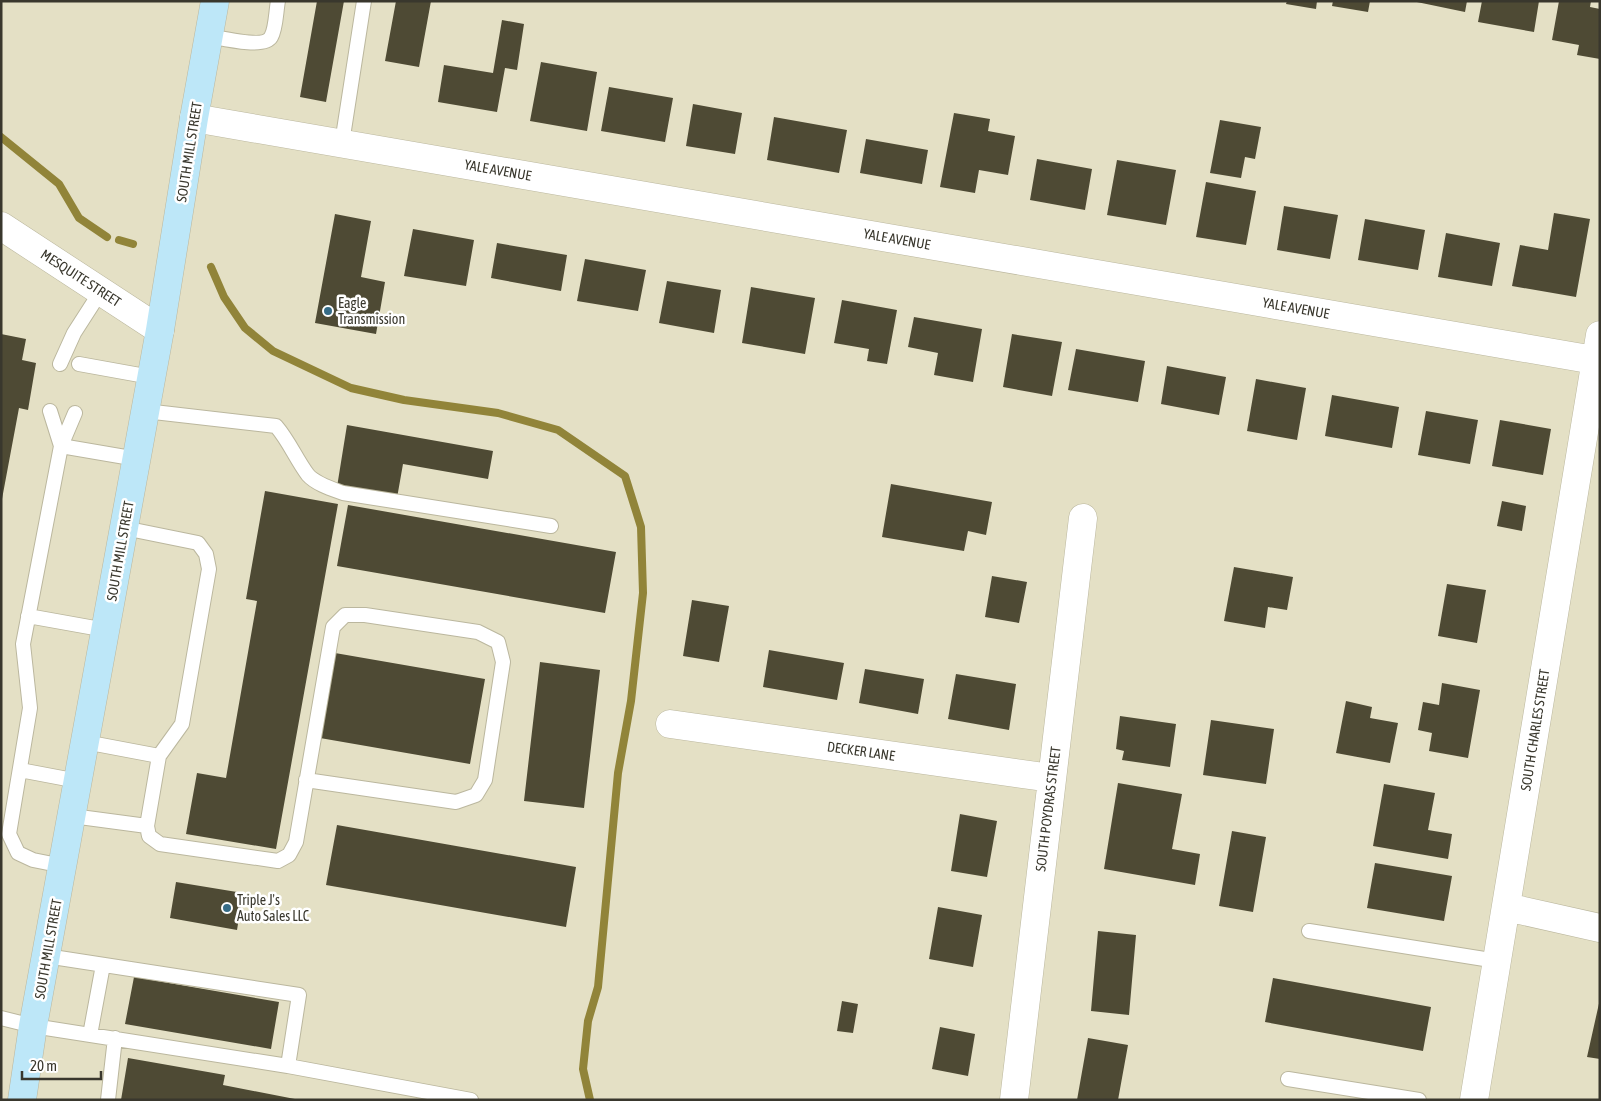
<svg xmlns="http://www.w3.org/2000/svg" width="1601" height="1101" font-family="'Asap Condensed',sans-serif">
	<rect width="100%" height="100%" fill="#e4e0c5"/>
	<g fill="none" stroke-linecap="round" stroke-linejoin="round">
		<!-- stream -->
		<path stroke="#918439" stroke-width="8" d="M1 137 59 184 79 218 107 237
			M119 240 133 244
			M211 267 224 297 245 328 273 351 351 388 404 400 498 413 558 430 625 476 641 527 643 593 631 701 618 773 598 987 588 1021 583 1069 590 1100"/>
	</g>
	<!-- building -->
	<path fill="#4e4a34" d="M317 1H344L326 102 300 97Z
		M396 1H431L419 67 385 61Z
		M1287 1H1317L1316 9 1286 4Z
		M1333 1H1370L1368 12 1332 6Z
		M1412 1H1467L1465 12Z
		M1482 1H1539L1534 32 1478 22Z
		M1559 1H1591L1590 7 1600 9V59L1577 55 1579 45 1552 40Z
		M502 20 524 24 517 70 505 68 497 112 438 102 444 65 493 73Z
		M541 62 597 72 587 131 530 121Z
		M609 87 673 98 665 142 601 131Z
		M693 104 742 113 735 154 686 146Z
		M954 113 990 119 988 131 1015 136 1008 175 979 170 975 193 940 187Z
		M774 117 847 130 839 173 767 160Z
		M1220 120 1261 127 1255 159 1245 157 1241 178 1210 173Z
		M866 139 928 150 922 184 860 173Z
		M1037 159 1092 169 1085 210 1030 200Z
		M1117 160 1176 170 1166 225 1107 215Z
		M1206 182 1256 191 1246 245 1196 237Z
		M1284 206 1338 215 1330 259 1277 250Z
		M1554 213 1590 219 1576 297 1512 286 1520 245 1548 250Z
		M335 214 371 221 361 277 385 282 376 334 315 323Z
		M1365 219 1425 230 1418 270 1358 260Z
		M413 229 474 240 466 286 404 276Z
		M1446 233 1500 243 1492 286 1438 277Z
		M497 243 567 255 561 291 491 278Z
		M585 259 646 270 638 311 577 301Z
		M667 281 721 290 714 333 659 323Z
		M751 287 815 298 805 354 742 343Z
		M842 300 897 310 887 364 867 361 869 349 834 343Z
		M914 317 982 329 973 382 934 375 938 353 908 347Z
		M1 334 26 339 22 360 36 363 28 410 19 408 2 499Z
		M1012 334 1062 342 1052 396 1003 387Z
		M1076 349 1145 361 1138 402 1068 390Z
		M1167 366 1226 377 1219 415 1161 404Z
		M1256 379 1306 388 1297 440 1247 431Z
		M1332 395 1399 407 1392 448 1325 436Z
		M1426 411 1478 420 1470 464 1418 455Z
		M1500 420 1551 429 1543 475 1492 466Z
		M347 425 493 451 488 479 403 464 397 498 337 487Z
		M891 484 992 502 986 535 968 531 964 551 882 537Z
		M265 491 338 504 276 849 186 834 197 773 226 778 257 601 246 599Z
		M1502 501 1526 506 1522 531 1497 526Z
		M348 505 616 552 605 613 337 566Z
		M1234 567 1293 577 1287 610 1268 607 1265 628 1224 621Z
		M992 576 1027 582 1019 623 985 617Z
		M1447 584 1486 590 1477 643 1438 636Z
		M692 600 729 606 719 662 683 656Z
		M769 650 844 663 837 700 763 687Z
		M335 653 485 679 470 764 320 738Z
		M540 662 600 670 584 808 524 801Z
		M865 669 924 679 918 714 859 703Z
		M956 674 1016 684 1009 730 948 719Z
		M1442 683 1480 690 1468 758 1429 751 1432 733 1418 730 1423 702 1439 705Z
		M1346 701 1372 707 1370 718 1398 723 1390 763 1336 753Z
		M1120 716 1176 724 1170 767 1122 760 1124 751 1116 749Z
		M1211 720 1274 729 1266 784 1203 775Z
		M1118 783 1182 794 1172 849 1200 854 1195 885 1104 869Z
		M1384 784 1435 793 1428 830 1452 834 1448 859 1373 846Z
		M960 814 997 821 987 877 951 871Z
		M337 825 576 867 566 927 326 885Z
		M1232 831 1266 837 1253 912 1219 906Z
		M1375 863 1452 876 1444 921 1367 908Z
		M176 882 243 893 237 930 170 918Z
		M938 907 982 915 973 967 929 959Z
		M1098 931 1136 935 1129 1015 1091 1011Z
		M134 977 279 1002 271 1049 125 1024Z
		M1273 978 1431 1007 1423 1051 1265 1022Z
		M1600 999V1059L1587 1057Z
		M842 1001 858 1004 853 1033 837 1031Z
		M940 1027 975 1034 968 1076 932 1069Z
		M1088 1038 1128 1045 1118 1100H1077Z
		M128 1058 225 1075 223 1085 300 1100H121Z"/>
	<g fill="none" stroke-linecap="round" stroke-linejoin="round">
		<defs>
			<path id="lane" d="M209 36C221 38 264 49 271 37 276 29 276 11 278 1
				M342 143 364 1
				M60 364 74 333 101 291
				M79 364 151 377
				M50 411 61 446 23 644 30 708 9 834 18 853 33 860 63 866
				M145 411 276 426C289 441 296 459 308 475 316 484 332 489 343 493L551 526
				M75 413 61 446 137 459
				M124 528 198 543 206 554 209 569 182 724 159 756 147 826 149 836 160 844 278 861 289 855 296 842 333 627 345 615H365L478 632 498 642 503 662 485 780 476 795 456 802 306 780
				M28 616 106 630
				M85 742 159 756
				M20 770 78 781
				M72 816 147 826
				M1309 931 1497 961
				M1 1018 33 1026 288 1066 299 995 46 956
				M90 1035 103 965
				M288 1066 471 1100
				M1288 1079 1419 1100
				M108 1100 115 1038"/>
			<path id="street" d="M194 118 1600 361
				M1 226 160 330
				M670 724 1051 778
				M1506 907 1600 928
				M1014 1100 1083 518
				M1474 1100 1600 335"/>
			<path id="secondary" d="M22 1100 33 1026 160 330 194 118 215 1"/>
		</defs>
		<!-- lane casing -->
		<use href="#lane" stroke="#bbb79e" stroke-width="16"/>
		<!-- street casing -->
		<use href="#street" stroke="#bbb79e" stroke-width="29"/>
		<!-- secondary casing -->
		<use href="#secondary" stroke="#bbb79e" stroke-width="29"/>
		<!-- lane -->
		<use href="#lane" stroke="#fff" stroke-width="14"/>
		<!-- street -->
		<use href="#street" stroke="#fff" stroke-width="28"/>
		<!-- secondary -->
		<use href="#secondary" stroke="#bde7f8" stroke-width="28"/>
	</g>
	<!-- markers -->
	<g fill="#366c87" stroke="#fff" stroke-width="2">
		<circle cx="328" cy="311" r="5"/>
		<circle cx="227" cy="908" r="5"/>
	</g>
	<g text-anchor="middle" dominant-baseline="central" stroke-width="5" stroke-linejoin="round" paint-order="stroke">
		<!-- street labels -->
		<g font-size="14" fill="#39372d" stroke="#fff">
			<text transform="translate(189 152) rotate(-81)">SOUTH MILL STREET</text>
			<text transform="translate(498 170) rotate(10)">YALE AVENUE</text>
			<text transform="translate(897 239) rotate(10)">YALE AVENUE</text>
			<text transform="translate(81 278) rotate(33)">MESQUITE STREET</text>
			<text transform="translate(1296 308) rotate(10)">YALE AVENUE</text>
			<text transform="translate(120 551) rotate(-80)">SOUTH MILL STREET</text>
			<text transform="translate(1535 730) rotate(-81)">SOUTH CHARLES STREET</text>
			<text transform="translate(861 751) rotate(8)">DECKER LANE</text>
			<text transform="translate(1048 809) rotate(-83)">SOUTH POYDRAS STREET</text>
			<text transform="translate(48 949) rotate(-80)">SOUTH MILL STREET</text>
		</g>
		<!-- poi labels -->
		<g font-size="14" fill="#39372d" stroke="#fff" text-anchor="start">
			<text x="338" y="303">Eagle<tspan x="338" dy="16">Transmission</tspan></text>
			<text x="237" y="900">Triple J's<tspan x="237" dy="16">Auto Sales LLC</tspan></text>
		</g>
	</g>
	<!-- border -->
	<rect width="1601" height="1101" fill="none" stroke="#39372d" stroke-width="5"/>
	<!-- scale -->
	<path d="M22 1071v8h79v-8" fill="none" stroke="#39372d" stroke-width="2.5"/>
	<text x="30" y="1071" font-size="15" fill="#39372d" stroke="#ffffff" stroke-width="4" paint-order="stroke">20 m</text>
</svg>
